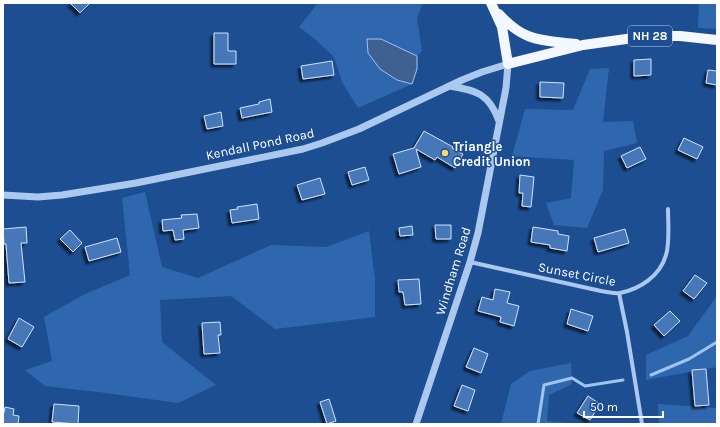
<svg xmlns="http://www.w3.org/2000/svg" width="720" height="427" font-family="Karla,sans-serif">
	<defs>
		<filter id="shadow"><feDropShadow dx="-3" dy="3" stdDeviation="1" flood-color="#0009"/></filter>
	</defs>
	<rect width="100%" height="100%" fill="#1c4e91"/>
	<!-- green -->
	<path fill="#2f67af" d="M318 3H423L417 18 422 51 417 56 381 39 367 40 397 80 412 84 358 108 342 82 334 57 316 40 299 27Z
		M699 3H717V29L698 28Z
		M609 68 603 122 633 121 637 143 604 151 603 190 587 228 554 225 546 203 571 198 574 160 512 156 525 109 573 110 590 69Z
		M145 192 162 267 198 278 271 245 326 247 369 231 375 280V317L275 329 231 296 160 300 162 342 216 385 178 403 106 393 45 386 25 370 52 361 44 317 83 295 130 275 122 198Z
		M717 296V367L646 380V355L688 336Z
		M571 363 572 384 549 395 547 421 583 424H501L511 384 530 371Z
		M658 404 717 408V424H659Z"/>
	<!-- water -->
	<path fill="#3e6192" stroke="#9ec4f0" d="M367 39H381L417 56V69L412 84 397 80 380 69 368 53Z"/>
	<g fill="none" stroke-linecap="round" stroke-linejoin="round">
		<!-- stream -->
		<path stroke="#9ec4f0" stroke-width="3" d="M651 375 689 359 717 342
			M538 424 544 385 572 378 585 386 623 380"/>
	</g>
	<!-- building -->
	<path fill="#4477b9" stroke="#d1e3fa" filter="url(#shadow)" d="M70 3H90L80 13Z
		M214 33H228V51H236V64H214Z
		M651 59V75L634 76V60Z
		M332 61 334 75 303 79 301 66Z
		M708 70 717 71V85L706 83Z
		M540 82 564 83 563 98 540 97Z
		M270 99 272 112 242 118 240 108 259 104V102Z
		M221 112 223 126 207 129 204 116Z
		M424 131 453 147 452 148 463 154 455 168 437 157 435 160 416 149 421 167 399 174 393 154 414 148Z
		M684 138 703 147 697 159 678 150Z
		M640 147 646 159 627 168 621 156Z
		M365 167 369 180 352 185 348 172Z
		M520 175 534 177 531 207 522 206 523 193H519Z
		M320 178 325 194 302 200 297 185Z
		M257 204 259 219 232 223 230 210 238 209 237 207Z
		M197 214 199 228 183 230 184 239 175 240 173 230 163 231 162 220 182 218 181 215Z
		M435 225H451V239H436Z
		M412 226 413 235 400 236 399 228Z
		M26 227 27 243H21L25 282 9 283 6 244H4L3 229Z
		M533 227 558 231V234L569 236 567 251 550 248V245L531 242Z
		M625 229 629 243 598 252 594 238Z
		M70 230 82 243 73 252 60 239Z
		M117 238 121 252 89 261 85 247Z
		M695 275 707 283 694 299 683 291Z
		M419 279 421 304 405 305 403 292H399L398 280Z
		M495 289 510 292 507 303 519 306 514 326 500 322 501 317 478 311 482 297 493 300Z
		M571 309 593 316 588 331 567 324Z
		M670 311 680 321 664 336 654 325Z
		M19 318 34 327 22 347 8 339Z
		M220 322 221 335H218L220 353 204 354 202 323Z
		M474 348 488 354 481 373 466 367Z
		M706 369 709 405 695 406 692 370Z
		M462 385 475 390 468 411 454 406Z
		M588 396 600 404 590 420 577 413Z
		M329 399 336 421 327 424 320 402Z
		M54 404 79 406 78 424 52 422Z
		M5 407 14 409 13 415 19 416 18 424H3V413H4Z"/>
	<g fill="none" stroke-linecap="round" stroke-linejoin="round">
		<!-- minor -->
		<path stroke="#abc9ee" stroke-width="4" d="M470 262 601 291C607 292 614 294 620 293 640 289 660 276 666 255 670 243 668 222 668 209
			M619 293 627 332 642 424"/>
		<!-- tertiary -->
		<path stroke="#abc9ee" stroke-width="7" d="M449 86C477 90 489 94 499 121
			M3 195 38 197 62 195 136 183 303 149 322 143 359 129 462 80 482 72 508 64 506 88 478 233 470 262 416 424"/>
		<!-- primary -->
		<path stroke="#f3f7ff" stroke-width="10" d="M491 3 502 27 508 64 583 45 648 36H680L717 40
			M499 14C524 42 541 40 576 44"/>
	</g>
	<!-- markers -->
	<circle fill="#fed569" stroke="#1c4e91" stroke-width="1.5" cx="445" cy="153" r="4"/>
	<g text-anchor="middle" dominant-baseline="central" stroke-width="3" stroke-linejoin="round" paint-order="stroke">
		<!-- shield labels -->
		<rect fill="#1c4e91" stroke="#bbcade" stroke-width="1" x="628" y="26" width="44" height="20" rx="3"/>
		<g font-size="12" font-weight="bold" fill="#fff">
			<text x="650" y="36">NH 28</text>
		</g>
		<!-- street labels -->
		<g font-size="13" fill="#fff" stroke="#1c4e91">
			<text transform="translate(260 144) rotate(-12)">Kendall Pond Road</text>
			<text transform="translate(453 271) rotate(-73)">Windham Road</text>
			<text transform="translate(577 274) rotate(11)">Sunset Circle</text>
		</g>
		<!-- poi labels -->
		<g font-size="13" font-weight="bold" fill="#fff" stroke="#1c4e91" text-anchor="start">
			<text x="453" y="146">Triangle<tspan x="453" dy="15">Credit Union</tspan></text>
		</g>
	</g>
	<!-- border -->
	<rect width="720" height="427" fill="none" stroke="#ffffff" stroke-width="8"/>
	<!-- scale -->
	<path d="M584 411v6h79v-6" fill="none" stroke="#ffffff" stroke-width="2"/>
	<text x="590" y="411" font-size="12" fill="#ffffff" stroke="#1c4e91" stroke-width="3" paint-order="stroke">50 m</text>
</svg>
